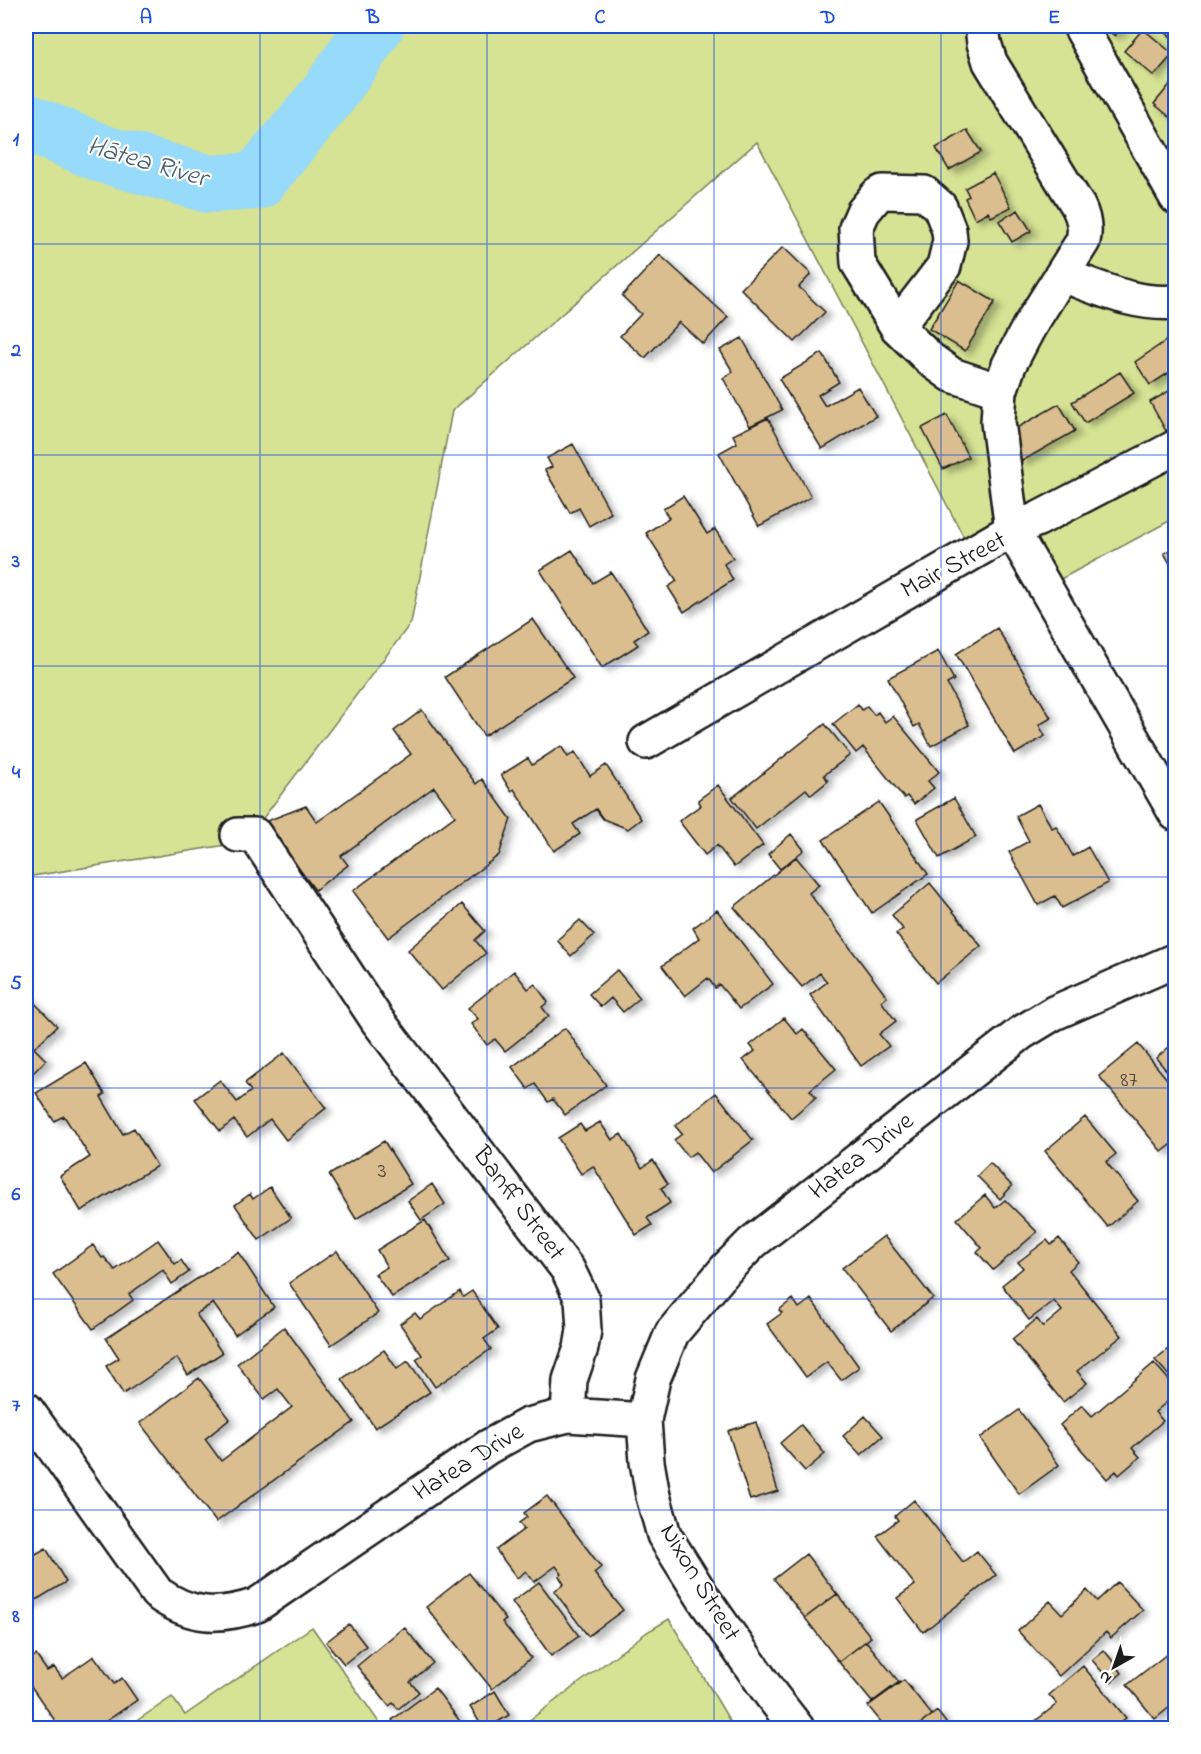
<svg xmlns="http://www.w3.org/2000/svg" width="1201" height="1754" font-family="'Indie Flower',sans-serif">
	<defs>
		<filter id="shadow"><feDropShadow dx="6" dy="4" stdDeviation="3" flood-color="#0004"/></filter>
	</defs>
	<rect width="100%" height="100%" fill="#fff"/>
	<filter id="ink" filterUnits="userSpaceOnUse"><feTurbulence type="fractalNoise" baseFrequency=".0167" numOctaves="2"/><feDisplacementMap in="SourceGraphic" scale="12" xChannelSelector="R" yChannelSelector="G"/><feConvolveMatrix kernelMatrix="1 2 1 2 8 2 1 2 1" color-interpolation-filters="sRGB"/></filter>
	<g filter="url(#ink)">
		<!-- green -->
		<path fill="#d6e294" stroke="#797f58" stroke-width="1.5" d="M26 26H1175V518L1044 588 1008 544 970 549 757 142 452 411 411 623 245 842 26 877Z
			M669 1619 734 1728H519L647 1632Z
			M312 1627 383 1728H126L172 1697 185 1715Z"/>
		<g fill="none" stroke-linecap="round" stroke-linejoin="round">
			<!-- river -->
			<path stroke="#97daf9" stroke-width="58" d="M26 122 103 154 209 184 257 181 328 95 375 26"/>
		</g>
		<!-- building -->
		<path fill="#dbbe8f" stroke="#1c1c1c" stroke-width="1.5" filter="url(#shadow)" d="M1102 26H1123L1115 36Z
			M1162 26H1176V41L1160 28Z
			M1143 29 1173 54 1154 76 1124 51Z
			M1172 82 1176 85V122L1154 104Z
			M967 130 981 152 949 170 936 148Z
			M993 173 1011 207 991 217 988 212 975 219 965 198 969 196 965 188Z
			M1018 210 1031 231 1012 242 999 221Z
			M783 247 811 274 799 287 825 312 795 342 741 289Z
			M660 255 728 317 703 344 679 322 645 358 620 336 641 314 622 296Z
			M959 280 995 302 965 351 929 329Z
			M1176 334V368L1150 385 1135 362Z
			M742 338 782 410 750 426 723 378 733 372 720 350Z
			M822 353 839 382 818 395 825 406 858 387 876 416 822 449 779 379Z
			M1120 372 1134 393 1085 423 1072 402Z
			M1174 388 1176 425 1166 431 1150 402Z
			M1059 404 1075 431 1022 461 1006 434Z
			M947 415 968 457 943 469 922 428Z
			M768 418 811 497 759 526 719 453 737 443 733 435Z
			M573 444 611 513 589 526 579 508 570 513 545 470 552 467 547 458Z
			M683 496 707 534 715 529 733 558 724 564 733 580 684 612 668 587 677 581 646 533 669 518 663 509Z
			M1176 547V574L1164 553Z
			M572 550 593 583 611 572 648 631 634 640 638 645 602 668 540 570Z
			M533 619 573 678 484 736 445 677Z
			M997 628 1051 718 1039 725 1045 736 1015 754 956 654Z
			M938 651 954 680 947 684 969 725 931 746 919 724 914 727 888 678Z
			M858 704 862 710 867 706 874 715 878 712 885 722 893 716 939 772 928 781 934 788 914 804 907 796 904 798 863 747 856 753 833 724Z
			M422 710 476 784 482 779 511 819 499 855 388 938 353 891 455 816 434 787 341 856 348 865 315 890 264 822 306 806 317 822 411 754 394 731Z
			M825 724 850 755 824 775 828 781 811 795 806 789 756 829 732 798Z
			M561 746 568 757 575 752 590 776 606 765 641 819 628 829 603 819 596 809 573 824 580 834 554 851 514 789 511 791 501 775 528 758 532 765Z
			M718 785 763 845 734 867 717 845 705 855 679 821 701 805 698 800Z
			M954 798 976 837 939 858 917 819Z
			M879 802 928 874 872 913 823 840Z
			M1038 804 1052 828 1056 826 1073 856 1088 847 1108 883 1062 908 1055 896 1038 905 1009 852 1029 841 1016 816Z
			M791 834 804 850 780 869 768 854Z
			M796 857 819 885 809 893 887 997 881 1001 896 1021 879 1034 889 1046 861 1066 810 995 827 982 820 973 802 987 734 907Z
			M930 883 981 946 936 983 896 934 903 929 892 915Z
			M462 904 485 931 475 940 486 953 442 990 408 950Z
			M717 910 773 984 739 1009 719 984 715 988 708 978 685 996 662 966 699 938 693 928Z
			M580 920 594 935 571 956 557 940Z
			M617 970 640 998 623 1012 611 998 601 1007 589 994Z
			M514 971 528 989 535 984 548 1002 542 1007 549 1016 505 1051 495 1039 487 1045 471 1024 478 1019 468 1008Z
			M26 994 57 1026 34 1048 46 1060 26 1080Z
			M784 1018 797 1034 803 1029 836 1069 810 1090 816 1097 791 1118 743 1060 755 1051 750 1045Z
			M565 1028 606 1085 565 1115 553 1099 548 1102 535 1084 528 1089 512 1067Z
			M1176 1041V1082L1156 1058Z
			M1138 1044 1176 1090V1141L1162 1152 1099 1076Z
			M284 1053 326 1108 286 1140 270 1119 247 1137 234 1120 220 1131 195 1099 220 1080 237 1102 251 1091 245 1083Z
			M86 1063 105 1094 101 1097 123 1134 134 1128 157 1166 81 1211 60 1176 90 1157 64 1116 54 1121 36 1093Z
			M716 1093 753 1140 711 1173 695 1152 688 1157 674 1140 682 1134 675 1126Z
			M1085 1117 1116 1154 1106 1162 1138 1201 1108 1227 1045 1151Z
			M600 1122 612 1140 621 1134 642 1168 653 1160 668 1184 661 1188 670 1203 647 1218 652 1225 636 1235 593 1166 581 1174 558 1138 580 1124 585 1131Z
			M384 1141 411 1184 356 1219 329 1175Z
			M990 1163 1012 1186 1000 1199 977 1176Z
			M432 1184 445 1204 421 1220 408 1201Z
			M270 1187 291 1218 259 1240 235 1205 250 1194 253 1199Z
			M985 1195 995 1208 1005 1200 1037 1232 993 1270 977 1252 982 1248 957 1219Z
			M425 1220 450 1261 392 1297 375 1274 387 1267 377 1250Z
			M884 1236 933 1298 891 1331 842 1268Z
			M1059 1238 1078 1262 1069 1270 1122 1336 1077 1371 1087 1383 1063 1402 1012 1339 1037 1319 1043 1327 1062 1311 1054 1301 1029 1320 1002 1285 1023 1268 1018 1262 1047 1240 1051 1245Z
			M158 1240 175 1264 181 1260 189 1272 172 1284 163 1270 129 1294 133 1300 93 1329 53 1274 93 1245 102 1258 104 1257 115 1270Z
			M337 1251 378 1313 331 1345 289 1283Z
			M238 1252 274 1307 235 1335 213 1303 196 1314 222 1353 188 1375 177 1358 123 1394 106 1366 119 1358 106 1338Z
			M460 1291 463 1297 472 1291 498 1329 484 1339 491 1349 435 1387 416 1359 422 1355 400 1324 415 1313 420 1319Z
			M793 1299 799 1308 811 1299 859 1367 841 1380 827 1362 806 1377 767 1324 782 1313 779 1310Z
			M284 1327 354 1422 216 1522 140 1423 199 1378 230 1419 205 1439 221 1461 292 1407 278 1389 264 1399 237 1364Z
			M1176 1342V1383L1155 1360Z
			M384 1350 397 1369 408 1361 430 1392 375 1428 342 1379Z
			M1154 1363 1176 1388V1394L1155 1412 1163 1421 1132 1448 1140 1457 1119 1475 1116 1471 1107 1479 1060 1425 1082 1405 1092 1416Z
			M1019 1410 1059 1465 1019 1494 980 1438Z
			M865 1416 883 1436 861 1455 843 1436Z
			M756 1422 778 1491 750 1500 728 1431Z
			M801 1425 825 1454 805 1471 780 1443Z
			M547 1496 601 1567 594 1573 623 1610 588 1636 554 1591 564 1584 559 1576 562 1574 556 1566 534 1582 526 1571 517 1578 496 1550 524 1529 519 1523 527 1517 524 1513Z
			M914 1500 963 1562 977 1551 996 1575 923 1632 897 1598 915 1585 877 1536 898 1520 895 1516Z
			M26 1542 34 1555 46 1548 66 1582 26 1606Z
			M806 1554 837 1594 805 1618 774 1579Z
			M469 1573 506 1620 502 1622 531 1658 492 1689 426 1607Z
			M539 1582 579 1636 551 1656 512 1602Z
			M1117 1582 1143 1610 1111 1638 1106 1632 1059 1676 1018 1631 1050 1601 1062 1614 1087 1590 1097 1601Z
			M837 1594 871 1637 839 1662 805 1618Z
			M349 1624 366 1646 344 1664 326 1642Z
			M404 1627 433 1663 410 1682 419 1692 398 1709 393 1703 389 1706 357 1666Z
			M866 1641 899 1682 872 1702 839 1662Z
			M1176 1647V1702L1155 1719 1127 1685Z
			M1104 1650 1122 1673 1111 1682 1092 1660Z
			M36 1655 47 1671 54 1667 62 1678 94 1656 114 1684 122 1678 137 1700 96 1728H60L26 1679V1662Z
			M1083 1666 1126 1718 1113 1728H1040L1034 1722 1057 1704 1049 1695Z
			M904 1680 932 1715 915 1728H886L868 1706Z
			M435 1688 465 1728H398L392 1720Z
			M495 1691 509 1715 488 1728H483L470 1707Z
			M937 1711 950 1728H915L932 1715Z"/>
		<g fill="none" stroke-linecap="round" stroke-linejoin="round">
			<defs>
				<path id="minor" d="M982 26 984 43 990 62 1078 206C1084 218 1086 228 1083 241L1029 327 1009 365 1000 391 998 422 1012 530 1038 519 1176 447
					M1080 26 1176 197
					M1062 275C1099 288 1136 306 1176 302
					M897 327 944 266 950 241 949 230 940 207 924 193 882 192 877 195 863 212 856 228 858 263 897 327 931 360 952 375 1000 391
					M646 742 1012 530 1176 814
					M238 835H255L377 1020 568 1270 582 1299 584 1330 581 1348 570 1380 568 1415
					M26 1409 157 1593C190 1617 219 1618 257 1605L488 1447 528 1425 568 1415 644 1420"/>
				<path id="major" d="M797 1728 772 1696 706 1602 664 1535 653 1496 647 1462 644 1420 653 1379 672 1333 726 1269 753 1242 1021 1033 1054 1013 1176 960"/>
			</defs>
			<!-- minor casing -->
			<use href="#minor" stroke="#1c1c1c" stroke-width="38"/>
			<!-- major casing -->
			<use href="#major" stroke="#1c1c1c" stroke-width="38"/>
			<!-- minor -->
			<use href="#minor" stroke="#fff" stroke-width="33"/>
			<!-- major -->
			<use href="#major" stroke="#fff" stroke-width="33"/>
		</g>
	</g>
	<!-- grid -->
	<path fill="none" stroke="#1d4ed8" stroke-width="1.5" stroke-opacity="0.55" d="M260 26V1728M487 26V1728M714 26V1728M941 26V1728M26 244H1176M26 455H1176M26 666H1176M26 877H1176M26 1088H1176M26 1299H1176M26 1510H1176"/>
	<g text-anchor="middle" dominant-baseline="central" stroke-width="4.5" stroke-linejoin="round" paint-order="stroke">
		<!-- number labels -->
		<g font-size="22" fill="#4c4439">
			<text x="1129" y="1081">87</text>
			<text x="382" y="1172">3</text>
		</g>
		<!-- street labels -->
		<g font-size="26" fill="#1c1c1c" stroke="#fff">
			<text transform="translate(954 566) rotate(-28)">Mair Street</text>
			<text transform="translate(862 1157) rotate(-38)">Hatea Drive</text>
			<text transform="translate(518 1204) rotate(53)">Banff Street</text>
			<text transform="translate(469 1463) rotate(-32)">Hatea Drive</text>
			<text transform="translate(699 1583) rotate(59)">Nixon Street</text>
		</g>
		<!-- water labels -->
		<g font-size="27" font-style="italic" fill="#475e69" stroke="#fff">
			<text transform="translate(147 163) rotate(16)">Hātea River</text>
		</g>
	</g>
	<!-- margin -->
	<rect width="1201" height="1754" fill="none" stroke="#fff" stroke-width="66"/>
	<!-- north arrow -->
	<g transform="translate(1114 1667) rotate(220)" stroke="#ffffff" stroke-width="4.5" paint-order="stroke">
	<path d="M0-4.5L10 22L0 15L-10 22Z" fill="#1c1c1c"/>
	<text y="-9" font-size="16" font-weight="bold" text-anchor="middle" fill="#1c1c1c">N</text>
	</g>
	<rect x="33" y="33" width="1135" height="1688" fill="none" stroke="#1d4ed8" stroke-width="2"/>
	<g font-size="20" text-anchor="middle" font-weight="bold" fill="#1d4ed8">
		<text x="146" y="23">A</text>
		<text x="373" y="23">B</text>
		<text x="600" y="23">C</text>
		<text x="828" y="23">D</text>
		<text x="1054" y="23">E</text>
		<text x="16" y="145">1</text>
		<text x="16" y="356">2</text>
		<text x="16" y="567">3</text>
		<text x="16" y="778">4</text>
		<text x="16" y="989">5</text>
		<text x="16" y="1200">6</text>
		<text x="16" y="1411">7</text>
		<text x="16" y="1622">8</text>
	</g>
</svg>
